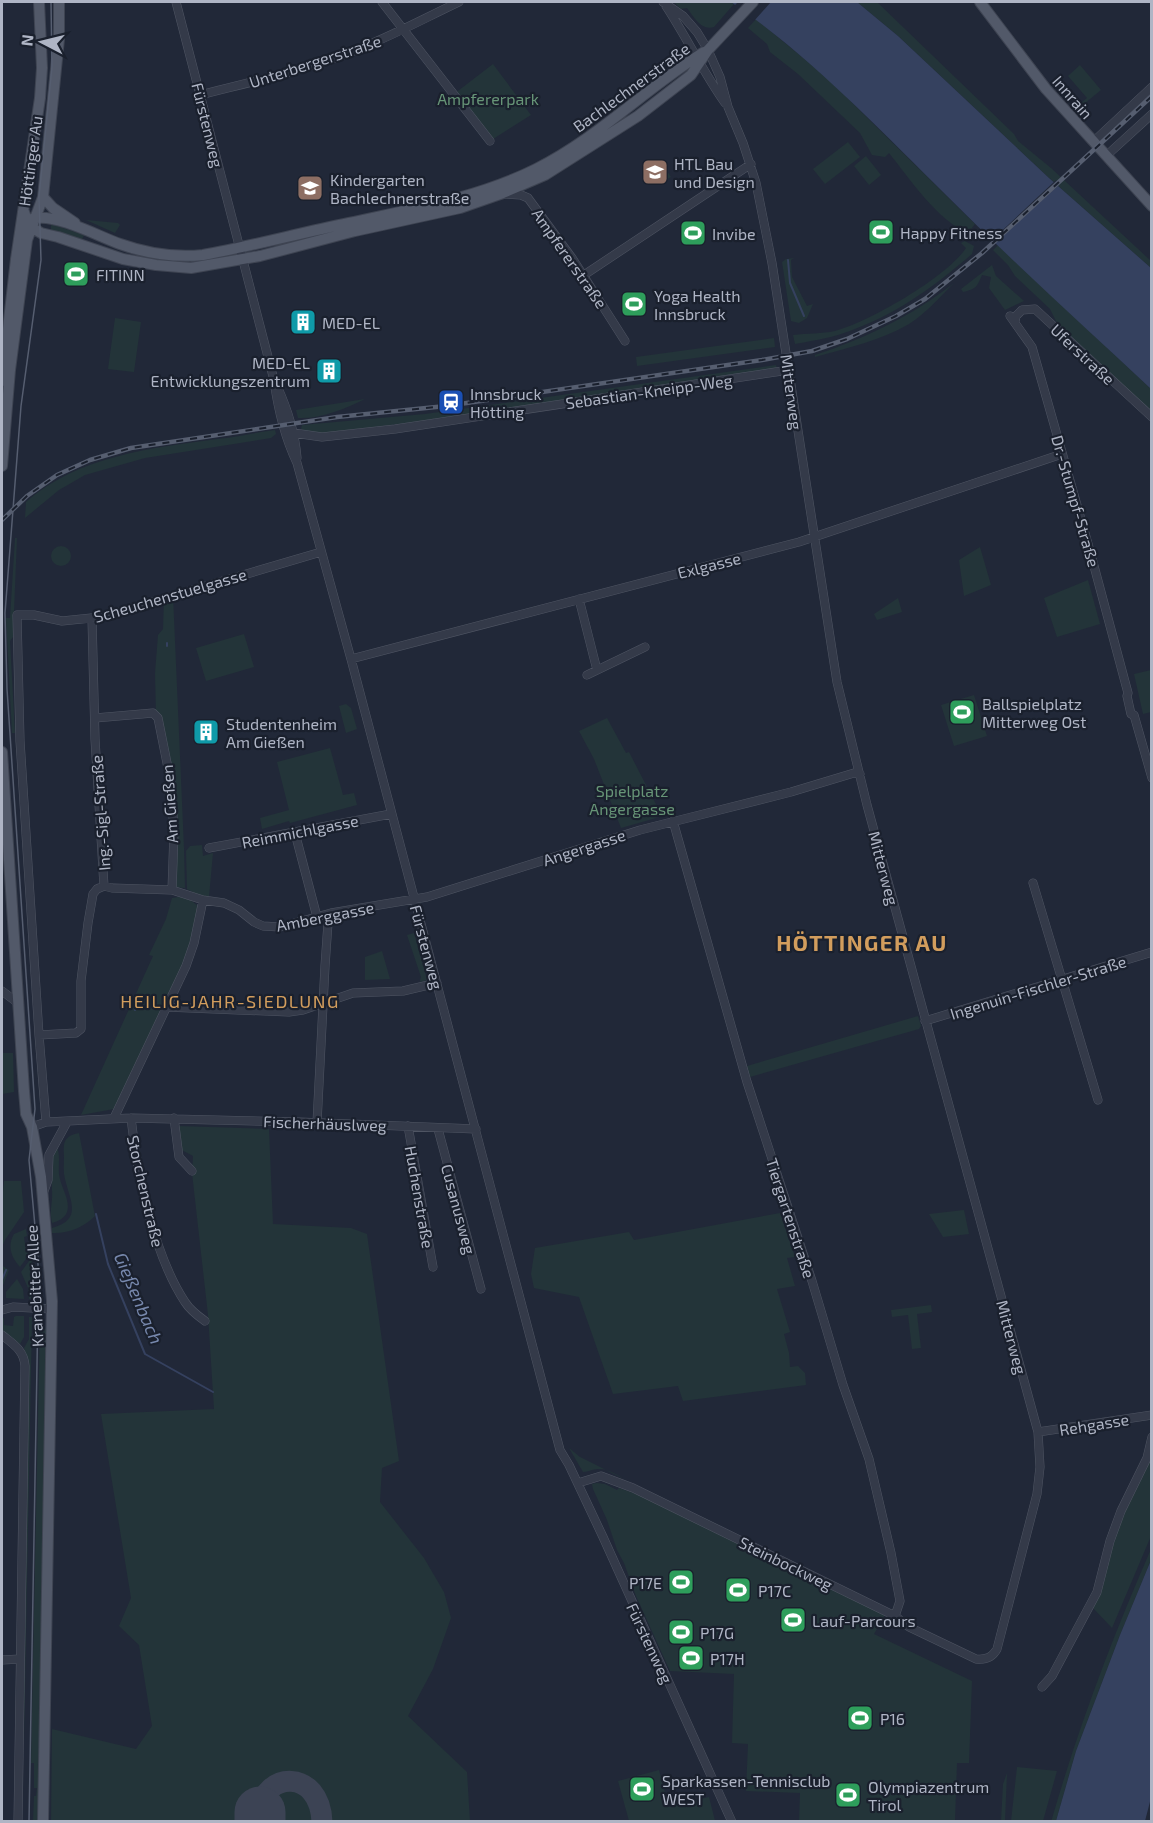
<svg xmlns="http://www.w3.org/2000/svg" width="1153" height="1823" font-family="'Exo 2',sans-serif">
	<rect width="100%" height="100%" fill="#212838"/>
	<!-- green -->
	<path fill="#233439" d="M674 2H731L734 4 714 27C701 31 694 17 687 8L681 9Z
		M857 2H877L1014 134 1018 141 1051 168 1151 261V268L1049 178 898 36Z
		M756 19 825 76 975 224 968 233C938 221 909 178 889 153L885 157 872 155 860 133 798 74 770 52 767 44 748 28Z
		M493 64 531 115 490 141 454 94Z
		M1080 65 1101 90 1079 108 1077 106 1087 98 1068 76Z
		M848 142 860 157 825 184 813 169Z
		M866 156 881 175 869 185 854 166Z
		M659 159 671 177 664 181 652 164Z
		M86 220 118 223 120 225 115 233Z
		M51 224 84 235 82 240 51 231Z
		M965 241 974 246 972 254C931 289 893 317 841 334 826 339 810 341 795 344L793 335C807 333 822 334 835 331 869 322 947 277 966 248L961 243Z
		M998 245 1151 389V413L1088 355 1056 321 1050 309 1015 276 1008 265 993 250Z
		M794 258 791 260 792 277 807 306 813 304 807 318 799 323 791 321 782 262 786 259Z
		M992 265 996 276 1024 301 1005 310 989 288 991 277 982 275C977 287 976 289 963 292L961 289Z
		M954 283C940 297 926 313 909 324 880 341 847 348 815 357V355C866 338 912 316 954 283Z
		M115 318 141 322 134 372 108 369Z
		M774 338 775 347 637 366 636 357Z
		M776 365 777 369 407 423 315 434 301 429 302 425 425 414Z
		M365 399C345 409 321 419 298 418L296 410Z
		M275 430 276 434 271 438 145 458 85 475 59 490 25 518 26 502C78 456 151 448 217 439 236 437 258 432 275 430Z
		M15 538H17L13 637 10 641 15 733H12L6 618H10Z
		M51 556a10 10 0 1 1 20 0a10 10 0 1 1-20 0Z
		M980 547 991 585 964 596 959 560Z
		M1088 580 1100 624 1057 637 1044 598Z
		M173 595 184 848 185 888 174 887 171 783 156 715 155 673 158 635 163 629 164 598Z
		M898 598 902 612 877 620 874 614Z
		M244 634 254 667 206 681 196 648Z
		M1151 670V712L1143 714 1134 674Z
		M974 695 987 736 954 746 941 705Z
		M346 704 351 708 357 729 346 733 339 706Z
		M607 718 626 753 629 752 660 812 656 818 621 828 594 759 579 731Z
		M330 748 343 795 354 793 357 805 290 823 289 821 262 829 260 818 289 810 277 762Z
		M202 845 203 856 213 853 209 897 198 895 187 889 186 851 190 846Z
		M185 896 202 909 194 943 166 1007 114 1109 81 1115 153 956 149 955 166 919 172 898Z
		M414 933 427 980 421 982 420 981 421 977 407 935Z
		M382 951 390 979 365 980V957Z
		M918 1016 921 1026 919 1029 750 1077 747 1066Z
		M2 1053H13L14 1092 2 1094Z
		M178 1126 269 1129 273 1224 351 1228 367 1234 399 1461 382 1468 380 1502 424 1558 444 1592 451 1618 433 1669 408 1716 467 1772 470 1821 51 1822 52 1729 136 1749 152 1726 139 1645 119 1626 131 1598 101 1414 214 1409 208 1315 192 1173 193 1156 180 1149Z
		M79 1133 95 1216C84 1227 68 1234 52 1233V1228C83 1219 70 1201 65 1179 63 1171 64 1164 64 1156 63 1142 64 1136 79 1133Z
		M56 1145C61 1154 58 1164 59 1174 60 1186 71 1200 67 1212 64 1219 58 1221 52 1223 50 1212 51 1210 52 1199 53 1176 47 1170 56 1145Z
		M4 1181H21L24 1212 5 1240 2 1247 3 1266 9 1270 2 1288V1202Z
		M964 1210 969 1234 943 1237 929 1214Z
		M780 1213 795 1257 787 1258 795 1286 777 1289 790 1332 784 1334 789 1353 790 1367 798 1366 805 1373 806 1385 683 1401 678 1386 613 1394 579 1297 534 1288 531 1274 535 1248 629 1232 634 1240Z
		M26 1229 27 1236 24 1237 25 1244H28V1256L20 1267C11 1257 7 1246 14 1234Z
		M32 1257 33 1298 29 1299 28 1288 21 1272Z
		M17 1279 23 1289 24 1299 6 1298V1292Z
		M931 1305 932 1312 917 1314 921 1348 912 1349 908 1315 892 1317 891 1310Z
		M16 1316H24V1337L20 1344 2 1331V1319L4 1318V1325L13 1326 14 1317Z
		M29 1317H32L24 1740 21 1739 28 1364 24 1348 29 1339Z
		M40 1321 47 1331 39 1821H33L34 1796H36L37 1788H34V1763H31Z
		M569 1448 580 1457 628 1481C620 1477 608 1468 598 1469 592 1469 589 1472 583 1472Z
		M1151 1454V1536L1112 1628 1092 1607 1117 1528Z
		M597 1483 605 1484 617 1490 619 1488 642 1496 885 1615 874 1634 972 1681 969 1763H957L955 1821H799L800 1793 746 1791 748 1744 732 1743 734 1674 670 1671 636 1596 624 1563 617 1550 607 1520 593 1489 592 1484Z
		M1151 1549V1560L1120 1635 1076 1751 1056 1821 1051 1822C1078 1728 1112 1638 1151 1549Z
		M1017 1767 1057 1771 1043 1821H1011Z
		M659 1770 669 1807 709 1797 715 1821H629L618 1781Z
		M1007 1773 1005 1821H1001L1003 1784Z"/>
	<!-- water -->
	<path fill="#35415f" d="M731 2H857L898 36 1049 178 1151 268V389C1083 325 1013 262 947 196 878 128 811 57 731 2Z
		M1151 1560 1152 1794 1145 1821H1056L1076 1751 1120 1635Z"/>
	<!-- pier -->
	<path fill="#212838" d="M738 2H771L754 21 733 7Z
		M1056 180 1060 184 993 245 990 242Z"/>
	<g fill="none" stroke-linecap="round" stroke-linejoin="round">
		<!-- stream -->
		<path stroke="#35415f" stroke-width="2" d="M788 260 790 283 804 316
			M167 646V643
			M135 1010 139 998
			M96 1214 108 1264 145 1354 213 1392
			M2 1280 6 1270"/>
		<!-- taxiway -->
		<path stroke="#3c4354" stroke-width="21" d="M260 1812C263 1771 320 1768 322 1822"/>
		<!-- runway -->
		<path stroke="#3c4354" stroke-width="51" d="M260 1812V1822"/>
		<defs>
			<path id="minor" d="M176 2 274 380C278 410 284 436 297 463L351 659 560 1450 569 1465 603 1537 732 1822
				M382 2 490 141
				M666 6C687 38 703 72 725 103
				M200 95C251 82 302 71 351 52 388 38 423 19 459 2
				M1093 142 1152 87
				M1106 156 1152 114
				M504 194 521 195 528 198 572 258 625 341
				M584 275 751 164
				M1010 316 1032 347 1090 551 1128 693 1127 696 1131 714 1134 715 1152 778
				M1015 321 1016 316 1022 310 1035 309 1152 417
				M277 386C288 410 295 432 297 458
				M294 433 322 437 395 429 789 370
				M579 599 597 670
				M351 659 799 542 1062 454
				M587 675 645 647
				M95 718 153 713 158 718 171 783 174 833 172 890 112 888 104 886
				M673 821 747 1082 812 1281 843 1385 869 1459 891 1553 900 1601 895 1616
				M295 833 317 917
				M209 848 391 814
				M1033 883 1098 1100
				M172 890 203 900 224 903 239 910 254 922 263 926 280 927 331 913 427 897 640 830 791 792 854 773 860 774
				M2 991 18 1003
				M166 1007 289 1012 303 1010 353 993 403 991 437 983
				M925 1021 1152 952
				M39 1035 76 1033 81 1029V981L88 923 93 894 97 889 104 886 95 739 92 618
				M114 1118 186 966 194 943 203 900
				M131 1118C137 1174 154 1255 185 1302 190 1310 198 1316 205 1321
				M174 1118 179 1157 192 1171
				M46 1122 39 1035 20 741 17 615H34L62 621 101 617 321 552
				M317 1123 325 966 328 923 331 913
				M408 1126 433 1267
				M32 1127 46 1122 131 1118 299 1122 476 1129
				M438 1129 481 1289
				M44 1191 48 1180 49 1155 67 1122
				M2 1310 13 1307 52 1309
				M2 1335C13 1344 24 1350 25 1366L18 1822
				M1038 1432 1152 1415
				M578 1483 601 1476 633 1488 895 1616 909 1627 976 1659C985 1660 992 1658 997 1649L1037 1494 1040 1467 1038 1432 867 805 837 682 772 263 756 183 743 143 728 107 720 77 708 50 697 32 683 16 663 2
				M2 1660 20 1659
				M1042 1687 1052 1676 1097 1592 1110 1541 1121 1511 1147 1458 1152 1437"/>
			<path id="major" d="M980 2 1046 89 1152 206
				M43 197 53 208 75 223
				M24 212 29 226 41 233 58 237 123 259 156 265 191 268 260 256 355 231 460 208 503 193 545 175 638 116 691 75 708 50 753 2
				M20 233C23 226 27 219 36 218 59 215 98 236 120 244 148 254 173 258 203 255 252 246 300 233 349 223 412 209 478 198 536 169 598 138 646 88 704 52
				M2 381 16 259 40 98 42 68 39 2
				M2 466 10 370 27 240 43 197 59 39V2
				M2 752 24 1091 26 1114 32 1127 41 1177 52 1301 43 1822"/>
		</defs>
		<!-- minor casing -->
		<use href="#minor" stroke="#4f5563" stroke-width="9"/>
		<!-- major casing -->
		<use href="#major" stroke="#3e4452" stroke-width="12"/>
		<!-- minor -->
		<use href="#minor" stroke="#343a49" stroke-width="8"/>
		<!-- major -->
		<use href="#major" stroke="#525969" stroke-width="10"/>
		<!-- tram -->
		<path stroke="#565e70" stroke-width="1.5" d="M29 1822 38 1308V1260L29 1160 35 1109 7 689 5 613 21 406 41 260 39 197 52 67 51 2"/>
		<defs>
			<path id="rail" d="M2 520 27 496 57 475 90 460 131 448 337 417 446 406 762 360 812 351 847 339 896 316 925 299 982 253 1152 96"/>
		</defs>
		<!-- rail casing -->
		<use href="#rail" stroke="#565e70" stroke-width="4.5"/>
		<!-- rail -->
		<use href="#rail" stroke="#1a202d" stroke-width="2" stroke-dasharray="7" stroke-linecap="butt"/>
	</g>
	<!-- icons -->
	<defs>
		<symbol id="school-square" viewBox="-11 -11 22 22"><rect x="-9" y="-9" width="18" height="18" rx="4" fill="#8d6e63" stroke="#1a202d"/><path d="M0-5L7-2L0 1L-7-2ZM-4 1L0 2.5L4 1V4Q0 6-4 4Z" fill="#fff"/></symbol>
		<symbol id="stadium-square" viewBox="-11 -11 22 22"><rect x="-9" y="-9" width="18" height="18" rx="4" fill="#2e9e5b" stroke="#1a202d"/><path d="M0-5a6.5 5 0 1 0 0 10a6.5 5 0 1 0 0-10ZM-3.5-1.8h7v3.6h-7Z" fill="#fff"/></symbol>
		<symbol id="building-square" viewBox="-11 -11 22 22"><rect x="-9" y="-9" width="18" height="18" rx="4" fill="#0f9aa8" stroke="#1a202d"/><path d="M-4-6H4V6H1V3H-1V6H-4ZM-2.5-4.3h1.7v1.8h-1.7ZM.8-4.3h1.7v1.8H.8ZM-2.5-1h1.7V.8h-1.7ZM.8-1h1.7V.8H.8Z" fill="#fff"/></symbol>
		<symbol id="station-square" viewBox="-11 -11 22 22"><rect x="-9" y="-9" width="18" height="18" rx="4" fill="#1a4fb4" stroke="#1a202d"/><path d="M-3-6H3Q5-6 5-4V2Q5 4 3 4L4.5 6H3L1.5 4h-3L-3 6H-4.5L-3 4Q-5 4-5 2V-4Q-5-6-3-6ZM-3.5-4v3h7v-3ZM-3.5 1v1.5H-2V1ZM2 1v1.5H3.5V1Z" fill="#fff"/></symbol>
	</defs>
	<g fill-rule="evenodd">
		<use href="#school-square" x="640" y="157" width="30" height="30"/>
		<use href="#school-square" x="295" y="173" width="30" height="30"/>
		<use href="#stadium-square" x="866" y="217" width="30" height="30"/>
		<use href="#stadium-square" x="678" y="218" width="30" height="30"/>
		<use href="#stadium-square" x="61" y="259" width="30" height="30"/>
		<use href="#stadium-square" x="619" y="289" width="30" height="30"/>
		<use href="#building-square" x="288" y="307" width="30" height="30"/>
		<use href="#building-square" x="314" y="356" width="30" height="30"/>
		<use href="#station-square" x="436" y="387" width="30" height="30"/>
		<use href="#stadium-square" x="947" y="697" width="30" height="30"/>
		<use href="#building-square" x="191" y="717" width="30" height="30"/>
		<use href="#stadium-square" x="666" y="1567" width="30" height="30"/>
		<use href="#stadium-square" x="723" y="1575" width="30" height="30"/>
		<use href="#stadium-square" x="778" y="1605" width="30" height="30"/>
		<use href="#stadium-square" x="666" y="1617" width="30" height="30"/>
		<use href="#stadium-square" x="676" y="1643" width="30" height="30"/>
		<use href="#stadium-square" x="845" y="1703" width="30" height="30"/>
		<use href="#stadium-square" x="627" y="1774" width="30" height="30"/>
		<use href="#stadium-square" x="833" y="1780" width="30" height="30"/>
	</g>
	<g text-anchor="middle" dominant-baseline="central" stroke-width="4.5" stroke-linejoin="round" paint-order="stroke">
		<!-- street labels -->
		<g font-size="16" fill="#afb5c5" stroke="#1a202d">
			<text transform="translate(315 61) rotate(-18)">Unterbergerstraße</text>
			<text transform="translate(631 87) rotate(-36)">Bachlechnerstraße</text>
			<text transform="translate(1073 97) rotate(49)">Innrain</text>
			<text transform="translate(208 125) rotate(76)">Fürstenweg</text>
			<text transform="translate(30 161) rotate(-82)">Höttinger Au</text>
			<text transform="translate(570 258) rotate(55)">Ampfererstraße</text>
			<text transform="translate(1083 354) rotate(43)">Uferstraße</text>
			<text transform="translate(649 391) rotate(-8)">Sebastian-Kneipp-Weg</text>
			<text transform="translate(792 392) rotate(82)">Mitterweg</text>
			<text transform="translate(1076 501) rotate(74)">Dr.-Stumpf-Straße</text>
			<text transform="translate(709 565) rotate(-14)">Exlgasse</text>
			<text transform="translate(170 595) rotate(-16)">Scheuchenstuelgasse</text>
			<text transform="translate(169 804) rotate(-94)">Am Gießen</text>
			<text transform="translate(100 813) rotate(-94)">Ing.-Sigl-Straße</text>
			<text transform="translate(300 831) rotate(-11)">Reimmichlgasse</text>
			<text transform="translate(584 847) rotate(-18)">Angergasse</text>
			<text transform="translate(884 868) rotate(75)">Mitterweg</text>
			<text transform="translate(325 916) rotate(-11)">Amberggasse</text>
			<text transform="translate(427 947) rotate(75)">Fürstenweg</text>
			<text transform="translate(1038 987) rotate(-17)">Ingenuin-Fischler-Straße</text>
			<text transform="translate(325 1123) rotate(2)">Fischerhäuslweg</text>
			<text transform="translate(146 1191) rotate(77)">Storchenstraße</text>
			<text transform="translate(420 1197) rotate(80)">Huchenstraße</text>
			<text transform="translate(459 1209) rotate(75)">Cusanusweg</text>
			<text transform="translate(791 1218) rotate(72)">Tiergartenstraße</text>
			<text transform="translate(34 1286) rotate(-93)">Kranebitter Allee</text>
			<text transform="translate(1012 1337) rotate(75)">Mitterweg</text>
			<text transform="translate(1094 1424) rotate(-9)">Rehgasse</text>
			<text transform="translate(786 1563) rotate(26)">Steinbockweg</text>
			<text transform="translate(650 1643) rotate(65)">Fürstenweg</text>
		</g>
		<!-- park labels -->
		<g font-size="16" fill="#679577" stroke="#1a202d">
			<text x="488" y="98">Ampfererpark</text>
			<text x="632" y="790">Spielplatz<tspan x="632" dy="18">Angergasse</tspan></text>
		</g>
		<!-- poi labels -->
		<g font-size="16" fill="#afb5c5" stroke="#1a202d" text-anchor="start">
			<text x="674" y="163">HTL Bau<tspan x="674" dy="18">und Design</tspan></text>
			<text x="330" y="179">Kindergarten<tspan x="330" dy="18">Bachlechnerstraße</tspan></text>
			<text x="900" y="232">Happy Fitness</text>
			<text x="712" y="233">Invibe</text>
			<text x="96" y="274">FITINN</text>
			<text x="654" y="295">Yoga Health<tspan x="654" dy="18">Innsbruck</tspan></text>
			<text x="322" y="322">MED-EL</text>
			<text x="310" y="362" text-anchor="end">MED-EL<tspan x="310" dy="18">Entwicklungszentrum</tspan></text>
			<text x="470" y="393">Innsbruck<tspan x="470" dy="18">Hötting</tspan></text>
			<text x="982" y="703">Ballspielplatz<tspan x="982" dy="18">Mitterweg Ost</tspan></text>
			<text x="226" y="723">Studentenheim<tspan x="226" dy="18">Am Gießen</tspan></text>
			<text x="662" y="1582" text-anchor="end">P17E</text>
			<text x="758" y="1590">P17C</text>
			<text x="812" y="1620">Lauf-Parcours</text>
			<text x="700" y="1632">P17G</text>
			<text x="710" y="1658">P17H</text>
			<text x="880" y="1718">P16</text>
			<text x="662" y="1780">Sparkassen-Tennisclub<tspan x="662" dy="18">WEST</tspan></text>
			<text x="868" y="1786">Olympiazentrum<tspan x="868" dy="18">Tirol</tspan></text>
		</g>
		<!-- neighbourhood labels -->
		<g font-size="18" letter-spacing="1.5" fill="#d29d5d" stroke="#1a202d">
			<text x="230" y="1001">HEILIG-JAHR-SIEDLUNG</text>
		</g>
		<!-- water labels -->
		<g font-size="18" font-style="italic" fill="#7788ad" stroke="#1a202d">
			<text transform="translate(139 1298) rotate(67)">Gießenbach</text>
		</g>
		<!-- district labels -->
		<g font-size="22" font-weight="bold" letter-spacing="1.5" fill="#d29d5d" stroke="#1a202d">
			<text x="862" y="942">HÖTTINGER AU</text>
		</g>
	</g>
	<!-- border -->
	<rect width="1153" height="1823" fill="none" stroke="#afb5c5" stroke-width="6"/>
	<!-- north arrow -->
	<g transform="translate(42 42) rotate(277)" stroke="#1a202d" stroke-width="4.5" paint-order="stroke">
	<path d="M0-4.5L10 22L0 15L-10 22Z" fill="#afb5c5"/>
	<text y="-9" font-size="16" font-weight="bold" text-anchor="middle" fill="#afb5c5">N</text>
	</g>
</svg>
